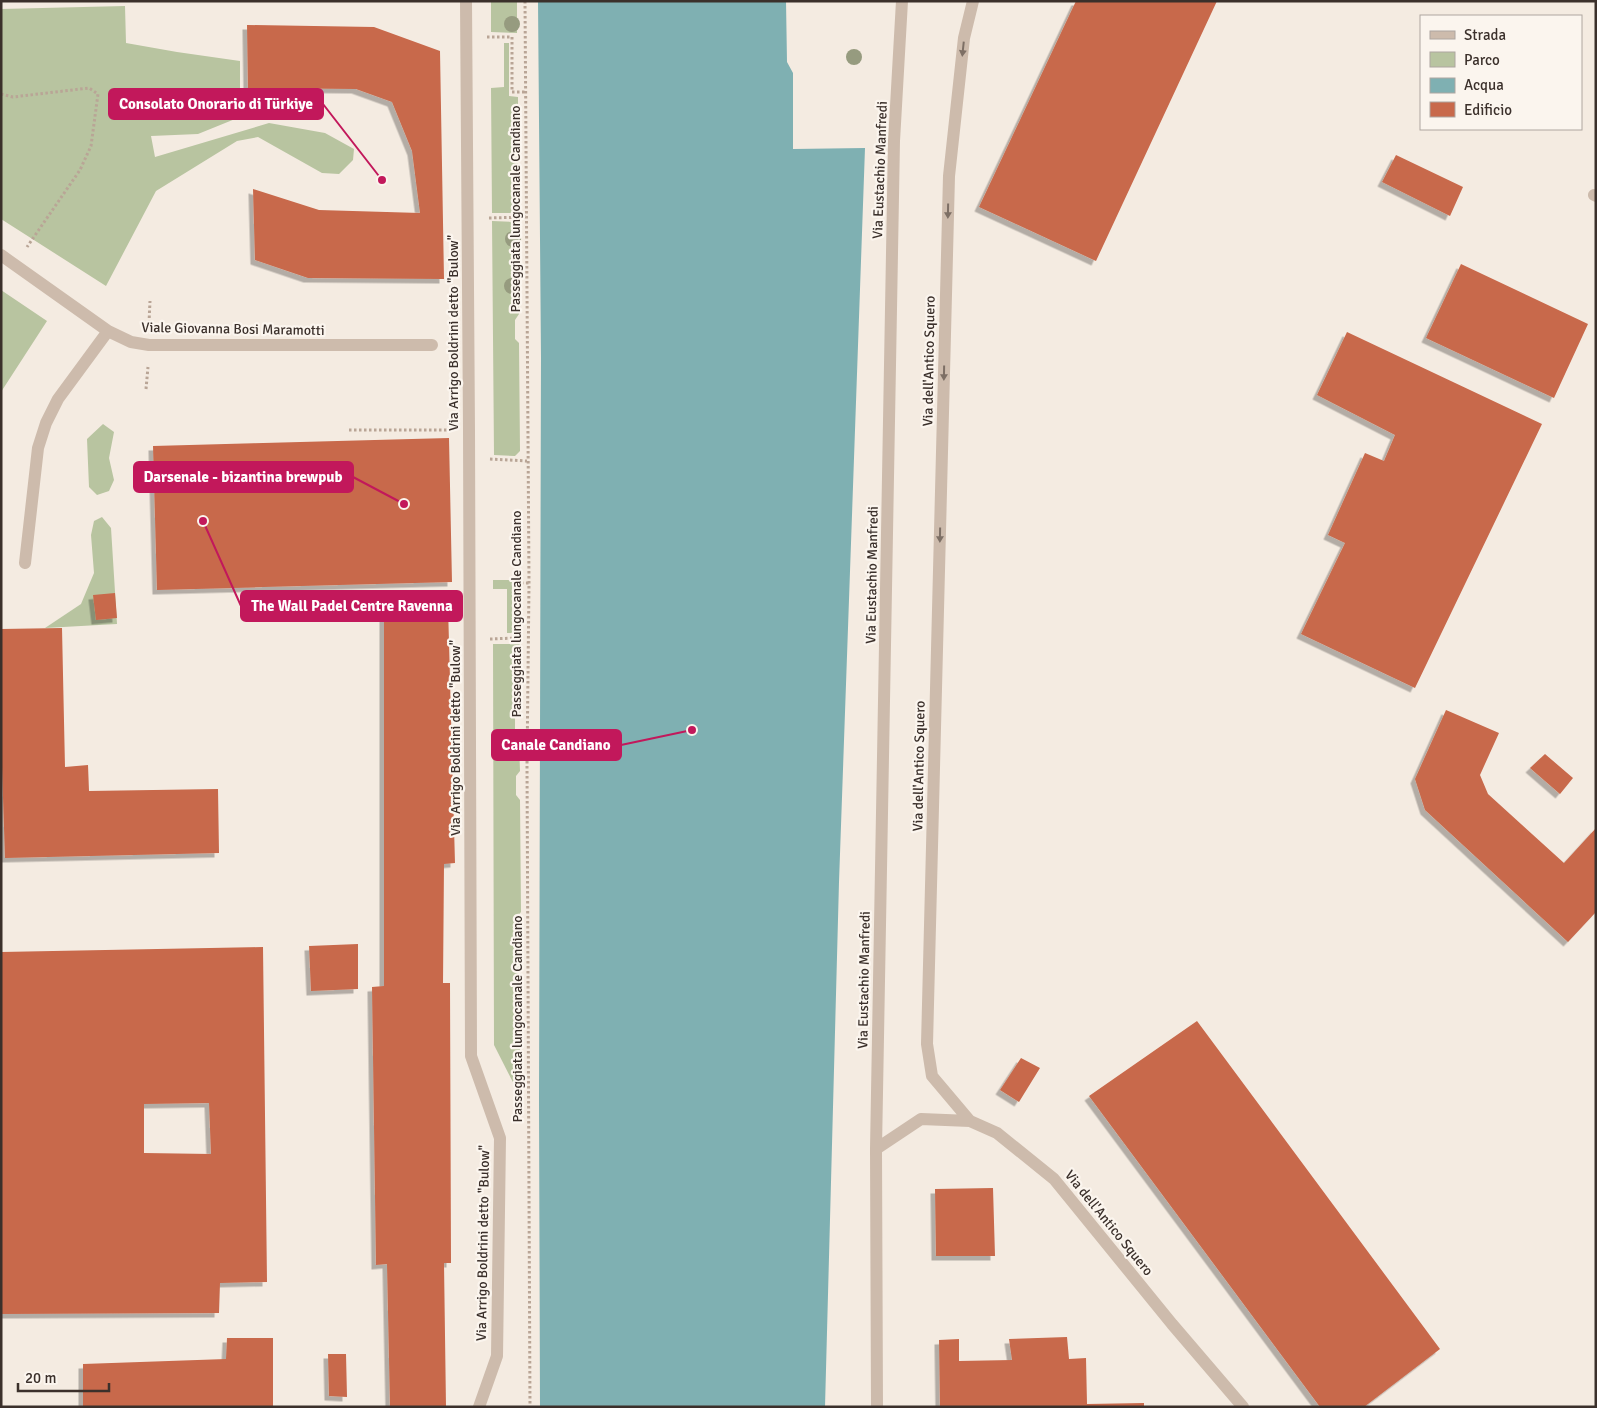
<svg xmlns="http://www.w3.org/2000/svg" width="1597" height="1408" font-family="Signika,sans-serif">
	<defs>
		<filter id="shadow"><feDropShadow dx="-4.5" dy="4.5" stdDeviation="0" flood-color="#0004"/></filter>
	</defs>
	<rect width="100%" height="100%" fill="#f4ebe1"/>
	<!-- green -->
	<path fill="#b8c4a0" d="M491 1H517V33L491 32Z
		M125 6 126 43 177 52 240 61V117L198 134 151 136 155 157 269 123 325 133 354 149 353 160 339 174 322 173 258 137 237 141 156 191 106 286 1 219V9Z
		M504 43H509V96L518 97V213H492L491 88 504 87Z
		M492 221 513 222 518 226V257L514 262V281L519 285V314L515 320V339L519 343 520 451 515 456 494 455Z
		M1 290 47 321 1 392Z
		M103 424 114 432 109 458 114 480 109 491 97 495 89 487 87 439Z
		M102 517 111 528 117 624 45 628 81 604 94 573 91 535 94 521Z
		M493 580H512V633H507V589H493Z
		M493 644H520V713L515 718V738L519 742 520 771 516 776V795L520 800 521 912 515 919V937L520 942V970L516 976 515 994 520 1001V1096L494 1045Z"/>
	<!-- water -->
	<path fill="#7fb0b2" d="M538 1H786L787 62 793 73V149L865 148 839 882 825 1407H540L539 1101 541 358Z"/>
	<!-- building -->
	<path fill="#c8694b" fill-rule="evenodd" filter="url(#shadow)" d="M1076 1H1217L1096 261 979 207Z
		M247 25 374 27 440 51 444 279 308 278 255 260 253 189 319 210 420 213 412 151 392 102 356 89 248 88Z
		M1396 155 1463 187 1450 216 1382 182Z
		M1461 264 1588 324 1554 398 1426 338Z
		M1347 332 1542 424 1415 688 1301 634 1345 543 1328 535 1365 453 1384 461 1395 435 1317 395Z
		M449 438 452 582 157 590 153 446Z
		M115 593 117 618 96 620 93 595Z
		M448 606 455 863 444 864 443 983H450L451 1263H444L446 1407 390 1406 387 1264 376 1265 372 987 384 986V609Z
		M62 628 65 767 88 765 89 791 218 789 219 853 5 858 1 737V629Z
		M1446 710 1499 733 1480 775 1488 794 1564 863 1596 828V912L1568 942 1425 810 1415 779Z
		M1545 754 1573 778 1560 794 1530 768Z
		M358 944V989L311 991 309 946Z
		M263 947 267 1282 220 1283 219 1313 1 1314V952ZM209 1103 211 1154 144 1153V1104Z
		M1197 1021 1440 1349 1364 1407H1320L1089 1096Z
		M1021 1058 1040 1068 1019 1102 1000 1090Z
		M993 1188 995 1256H936L935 1189Z
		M1067 1337 1069 1359 1086 1358 1087 1404 1144 1403V1407H940L939 1340 959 1339V1361L1012 1360 1009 1339Z
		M227 1338H273V1407H83V1364L226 1359Z
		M328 1354H346L347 1397 329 1396Z"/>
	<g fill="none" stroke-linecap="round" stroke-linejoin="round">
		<!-- path -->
		<path stroke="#b9a596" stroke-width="3" stroke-dasharray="2.5 2.5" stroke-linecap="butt" d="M525 1 529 583 527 765 530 1407
			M487 37H512V92H526
			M1 94 13 97 89 88 98 94 91 146 80 170 27 247
			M489 218 526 217
			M149 323 150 301
			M146 389 148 367
			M349 430H448
			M490 459 527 461
			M490 639 516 638 517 583H529"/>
		<!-- minor -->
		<path stroke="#cdbbac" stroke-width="12" d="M466 1 469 430 471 1056 500 1138 497 1356 479 1407
			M973 1 964 38 949 176 927 1044 932 1076 970 1121 997 1133 1054 1179 1172 1324 1243 1407
			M1594 195 1596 196
			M1 255 108 331 131 342 149 345H432
			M25 563 38 448 46 423 58 399 108 331
			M876 1149 894 141 902 1
			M877 1407 876 1149 921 1119 970 1121"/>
	</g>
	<!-- trees -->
	<g fill="#969b7f">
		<circle cx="512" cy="24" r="8"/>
		<circle cx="854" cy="57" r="8"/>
		<circle cx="513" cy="239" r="8"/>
		<circle cx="512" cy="286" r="8"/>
	</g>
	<!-- one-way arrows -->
	<defs><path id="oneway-solid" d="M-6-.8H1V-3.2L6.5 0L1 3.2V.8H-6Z" transform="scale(1.25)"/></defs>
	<g fill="#7d6f65">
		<use href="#oneway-solid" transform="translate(963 49) rotate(96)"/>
		<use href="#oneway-solid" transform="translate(948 211) rotate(91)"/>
		<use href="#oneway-solid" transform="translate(944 373) rotate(91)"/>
		<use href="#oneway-solid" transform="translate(940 535) rotate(91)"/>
	</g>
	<g text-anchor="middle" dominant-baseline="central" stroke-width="4.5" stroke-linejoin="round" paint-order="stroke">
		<!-- street labels -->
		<g font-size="14" fill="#3b302b" stroke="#fbf5ee">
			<text transform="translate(880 170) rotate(-88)">Via Eustachio Manfredi</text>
			<text transform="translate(515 209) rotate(-90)">Passeggiata lungocanale Candiano</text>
			<text transform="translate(233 329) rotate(1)">Viale Giovanna Bosi Maramotti</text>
			<text transform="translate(453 333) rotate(-90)">Via Arrigo Boldrini detto "Bulow"</text>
			<text transform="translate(929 361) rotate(-89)">Via dell'Antico Squero</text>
			<text transform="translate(872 575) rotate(-89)">Via Eustachio Manfredi</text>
			<text transform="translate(516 614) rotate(-90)">Passeggiata lungocanale Candiano</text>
			<text transform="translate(455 738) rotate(-90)">Via Arrigo Boldrini detto "Bulow"</text>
			<text transform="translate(919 766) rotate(-89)">Via dell'Antico Squero</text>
			<text transform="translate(864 980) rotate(-89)">Via Eustachio Manfredi</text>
			<text transform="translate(517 1019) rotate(-90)">Passeggiata lungocanale Candiano</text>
			<text transform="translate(1109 1223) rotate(51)">Via dell'Antico Squero</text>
			<text transform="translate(483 1243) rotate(-89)">Via Arrigo Boldrini detto "Bulow"</text>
		</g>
	</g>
	<!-- callouts -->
	<path fill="none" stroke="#c2185b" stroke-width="2" d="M382 180L323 104M404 504L353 477M203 521L241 606M692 730L621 745"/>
	<g fill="#c2185b" stroke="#fbf5ee" stroke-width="2">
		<circle cx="382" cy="180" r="5"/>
		<circle cx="404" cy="504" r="5"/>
		<circle cx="203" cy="521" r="5"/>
		<circle cx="692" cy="730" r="5"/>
	</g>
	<g fill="#c2185b" stroke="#c2185b" stroke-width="2">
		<rect x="109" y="89" width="214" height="30" rx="5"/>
		<rect x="134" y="462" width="219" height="30" rx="5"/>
		<rect x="241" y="591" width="221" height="30" rx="5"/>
		<rect x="492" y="730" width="129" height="30" rx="5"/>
	</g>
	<g font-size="15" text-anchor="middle" font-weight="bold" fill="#fff">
		<text x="216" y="109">Consolato Onorario di Türkiye</text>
		<text x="243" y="482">Darsenale - bizantina brewpub</text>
		<text x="352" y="611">The Wall Padel Centre Ravenna</text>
		<text x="556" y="750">Canale Candiano</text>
	</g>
	<!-- border -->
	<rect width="1597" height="1408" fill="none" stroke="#3b302b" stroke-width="5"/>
	<!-- legend -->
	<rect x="1420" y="15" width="162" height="115" fill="#fbf5ee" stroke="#aea6a0"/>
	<rect x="1430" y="31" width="25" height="8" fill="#cdbbac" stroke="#aea6a0"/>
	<text x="1464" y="40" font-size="15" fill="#3b302b">Strada</text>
	<rect x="1430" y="52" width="25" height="15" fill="#b8c4a0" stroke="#aea6a0"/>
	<text x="1464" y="65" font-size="15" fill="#3b302b">Parco</text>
	<rect x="1430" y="78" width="25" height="15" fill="#7fb0b2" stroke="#aea6a0"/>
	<text x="1464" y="90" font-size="15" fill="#3b302b">Acqua</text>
	<rect x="1430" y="102" width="25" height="15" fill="#c8694b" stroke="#aea6a0"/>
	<text x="1464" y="115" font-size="15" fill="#3b302b">Edificio</text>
	<!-- scale -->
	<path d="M18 1383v8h91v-8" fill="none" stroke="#3b302b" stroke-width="2.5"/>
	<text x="25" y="1383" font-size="15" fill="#3b302b" stroke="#fbf5ee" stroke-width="4" paint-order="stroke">20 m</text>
</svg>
